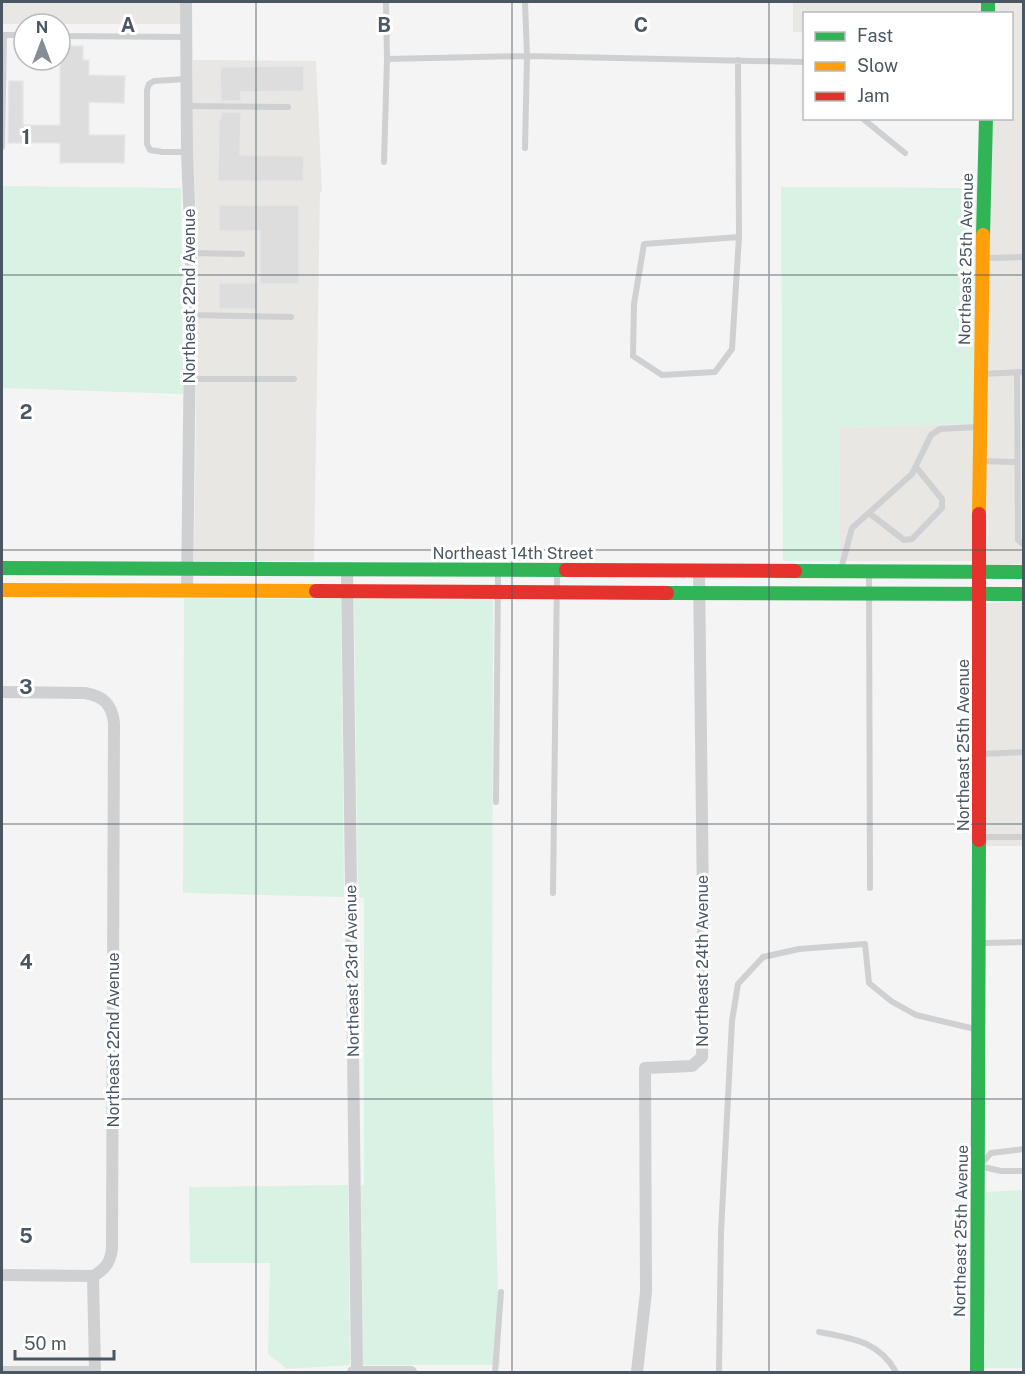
<svg xmlns="http://www.w3.org/2000/svg" width="1025" height="1374" font-family="'Public Sans',sans-serif">
	<rect width="100%" height="100%" fill="#f4f4f4"/>
	<!-- commercial -->
	<path fill="#e8e7e3" d="M2 2H180V24H2Z
		M793 2H981V13L804 14V32H793Z
		M993 2H1023V564L986 565 991 119 1012 118V14L993 13Z
		M193 60 316 61 322 192H320L314 561H194L198 253 193 152Z
		M973 424 972 561H839L840 427Z
		M1023 602V846H986V603Z"/>
	<!-- green -->
	<path fill="#d9f2e3" d="M2 186 181 188 183 394 2 388Z
		M781 187 978 188 973 424 840 427 839 561H783Z
		M184 598 341 599 344 897 183 893Z
		M354 599 493 600 492 1074 500 1365H363L361 1185H364V898L358 897Z
		M348 1185 350 1365 287 1369 268 1354 270 1263H190L189 1187Z
		M1023 1190V1368H983L985 1192Z"/>
	<!-- building -->
	<path fill="#ddddde" stroke="#e5e6e7" stroke-width="1.5" d="M60 46H83V60H89V75L125 76 124 103 89 102V135H125L124 163H60V143H8L9 81H23V125H60Z
		M304 66V91L241 92V101H221L220 67Z
		M221 112H241L240 155 304 156 303 181H218L219 119H221Z
		M219 205H299V284H260V231H219Z
		M219 283H257V309H219Z"/>
	<g fill="none" stroke-linecap="round" stroke-linejoin="round">
		<!-- lane -->
		<path stroke="#ced0d2" stroke-width="6" d="M60 36 186 37
			M387 59 527 56 804 62
			M738 60 739 237
			M186 79 154 81 149 84 147 90V144L150 150 163 152H187
			M187 106 288 107
			M862 118 905 153
			M2 147 4 35H24
			M525 148 527 56 525 2
			M384 162 387 59 386 2
			M739 237 732 349 715 372 662 375 633 356 634 304 644 244Z
			M191 253 242 254
			M986 258 1024 257
			M191 315 291 317
			M1017 372 1018 540 1024 545
			M981 374 1024 372
			M190 379H294
			M980 461 1017 462
			M869 513 904 540 912 539 942 508V499L916 467
			M841 569 852 528 912 474 931 435 940 429 977 427
			M869 573 870 888
			M983 754 1024 752
			M496 802 498 573
			M982 837H1024
			M553 893 557 574
			M982 943 1024 942
			M983 1162 991 1153 1024 1149
			M983 1167 1001 1171H1024
			M819 1332C851 1338 879 1341 896 1372
			M495 1372 501 1292
			M719 1372 721 1232 732 1021 738 984 763 957 799 949 865 944 869 983 891 1001 916 1015 975 1029"/>
		<!-- street -->
		<path stroke="#ced0d2" stroke-width="12" d="M186 2 187 152 191 253 187 591
			M347 569 357 1372
			M2 692 85 693C103 696 112 704 114 723L112 1248C111 1262 105 1270 93 1276L95 1372
			M2 1275 93 1276
			M2 1372H94
			M353 1372H411
			M637 1372 646 1292 645 1068 692 1066 702 1057 704 988 699 571"/>
		<!-- fast -->
		<path stroke="#30b455" stroke-width="14" d="M988 2V14
			M983 235 986 118
			M2 568 566 570
			M795 571 1024 572
			M667 593 1024 594
			M977 1372 979 840"/>
		<!-- slow -->
		<path stroke="#ff9f0a" stroke-width="14" d="M979 514 983 235
			M2 590 316 591"/>
		<!-- jam -->
		<path stroke="#e5322d" stroke-width="14" d="M979 514V840
			M566 570 795 571
			M316 591 667 593"/>
	</g>
	<!-- grid -->
	<path fill="none" stroke="#4a5661" stroke-width="1.5" stroke-opacity="0.55" d="M256 2V1372M512 2V1372M769 2V1372M2 275H1024M2 550H1024M2 824H1024M2 1099H1024"/>
	<g text-anchor="middle" dominant-baseline="central" stroke-width="6" stroke-linejoin="round" paint-order="stroke">
		<!-- street labels -->
		<g font-size="16" fill="#4a5661" stroke="#fff">
			<text transform="translate(966 259) rotate(-89)">Northeast 25th Avenue</text>
			<text transform="translate(189 296) rotate(-90)">Northeast 22nd Avenue</text>
			<text x="513" y="553">Northeast 14th Street</text>
			<text transform="translate(963 745) rotate(-90)">Northeast 25th Avenue</text>
			<text transform="translate(702 961) rotate(-90)">Northeast 24th Avenue</text>
			<text transform="translate(352 971) rotate(-91)">Northeast 23rd Avenue</text>
			<text transform="translate(113 1040) rotate(-90)">Northeast 22nd Avenue</text>
			<text transform="translate(961 1231) rotate(-89)">Northeast 25th Avenue</text>
		</g>
	</g>
	<g font-size="20" text-anchor="middle" font-weight="bold" fill="#4a5661" stroke="#fff" stroke-width="6" stroke-linejoin="round" paint-order="stroke">
		<text x="128" y="32">A</text>
		<text x="384" y="32">B</text>
		<text x="641" y="32">C</text>
		<text x="26" y="144">1</text>
		<text x="26" y="419">2</text>
		<text x="26" y="694">3</text>
		<text x="26" y="969">4</text>
		<text x="26" y="1243">5</text>
	</g>
	<!-- border -->
	<rect width="1025" height="1374" fill="none" stroke="#4a5661" stroke-width="6"/>
	<!-- legend -->
	<rect x="803" y="12" width="210" height="108" fill="#ffffff" stroke="#b7bbc0" stroke-width="1.5"/>
	<rect x="815" y="32" width="30" height="9" fill="#30b455" stroke="#b7bbc0" stroke-width="1.5"/>
	<text x="857" y="42" font-size="18" fill="#4a5661">Fast</text>
	<rect x="815" y="62" width="30" height="9" fill="#ff9f0a" stroke="#b7bbc0" stroke-width="1.5"/>
	<text x="857" y="72" font-size="18" fill="#4a5661">Slow</text>
	<rect x="815" y="92" width="30" height="9" fill="#e5322d" stroke="#b7bbc0" stroke-width="1.5"/>
	<text x="857" y="102" font-size="18" fill="#4a5661">Jam</text>
	<!-- north arrow -->
	<g transform="translate(42 42)"><circle r="28" fill="#ffffff" stroke="#b7bbc0" stroke-width="1.5"/>
	<path d="M0-4.5L10 22L0 15L-10 22Z" fill="#868d94"/>
	<text y="-9" font-size="16" font-weight="bold" text-anchor="middle" fill="#4a5661">N</text>
	</g>
	<!-- scale -->
	<path d="M15 1350v9h99v-9" fill="none" stroke="#4a5661" stroke-width="3"/>
	<text x="24" y="1350" font-size="18" fill="#4a5661" stroke="#ffffff" stroke-width="4.5" paint-order="stroke">50 m</text>
</svg>
